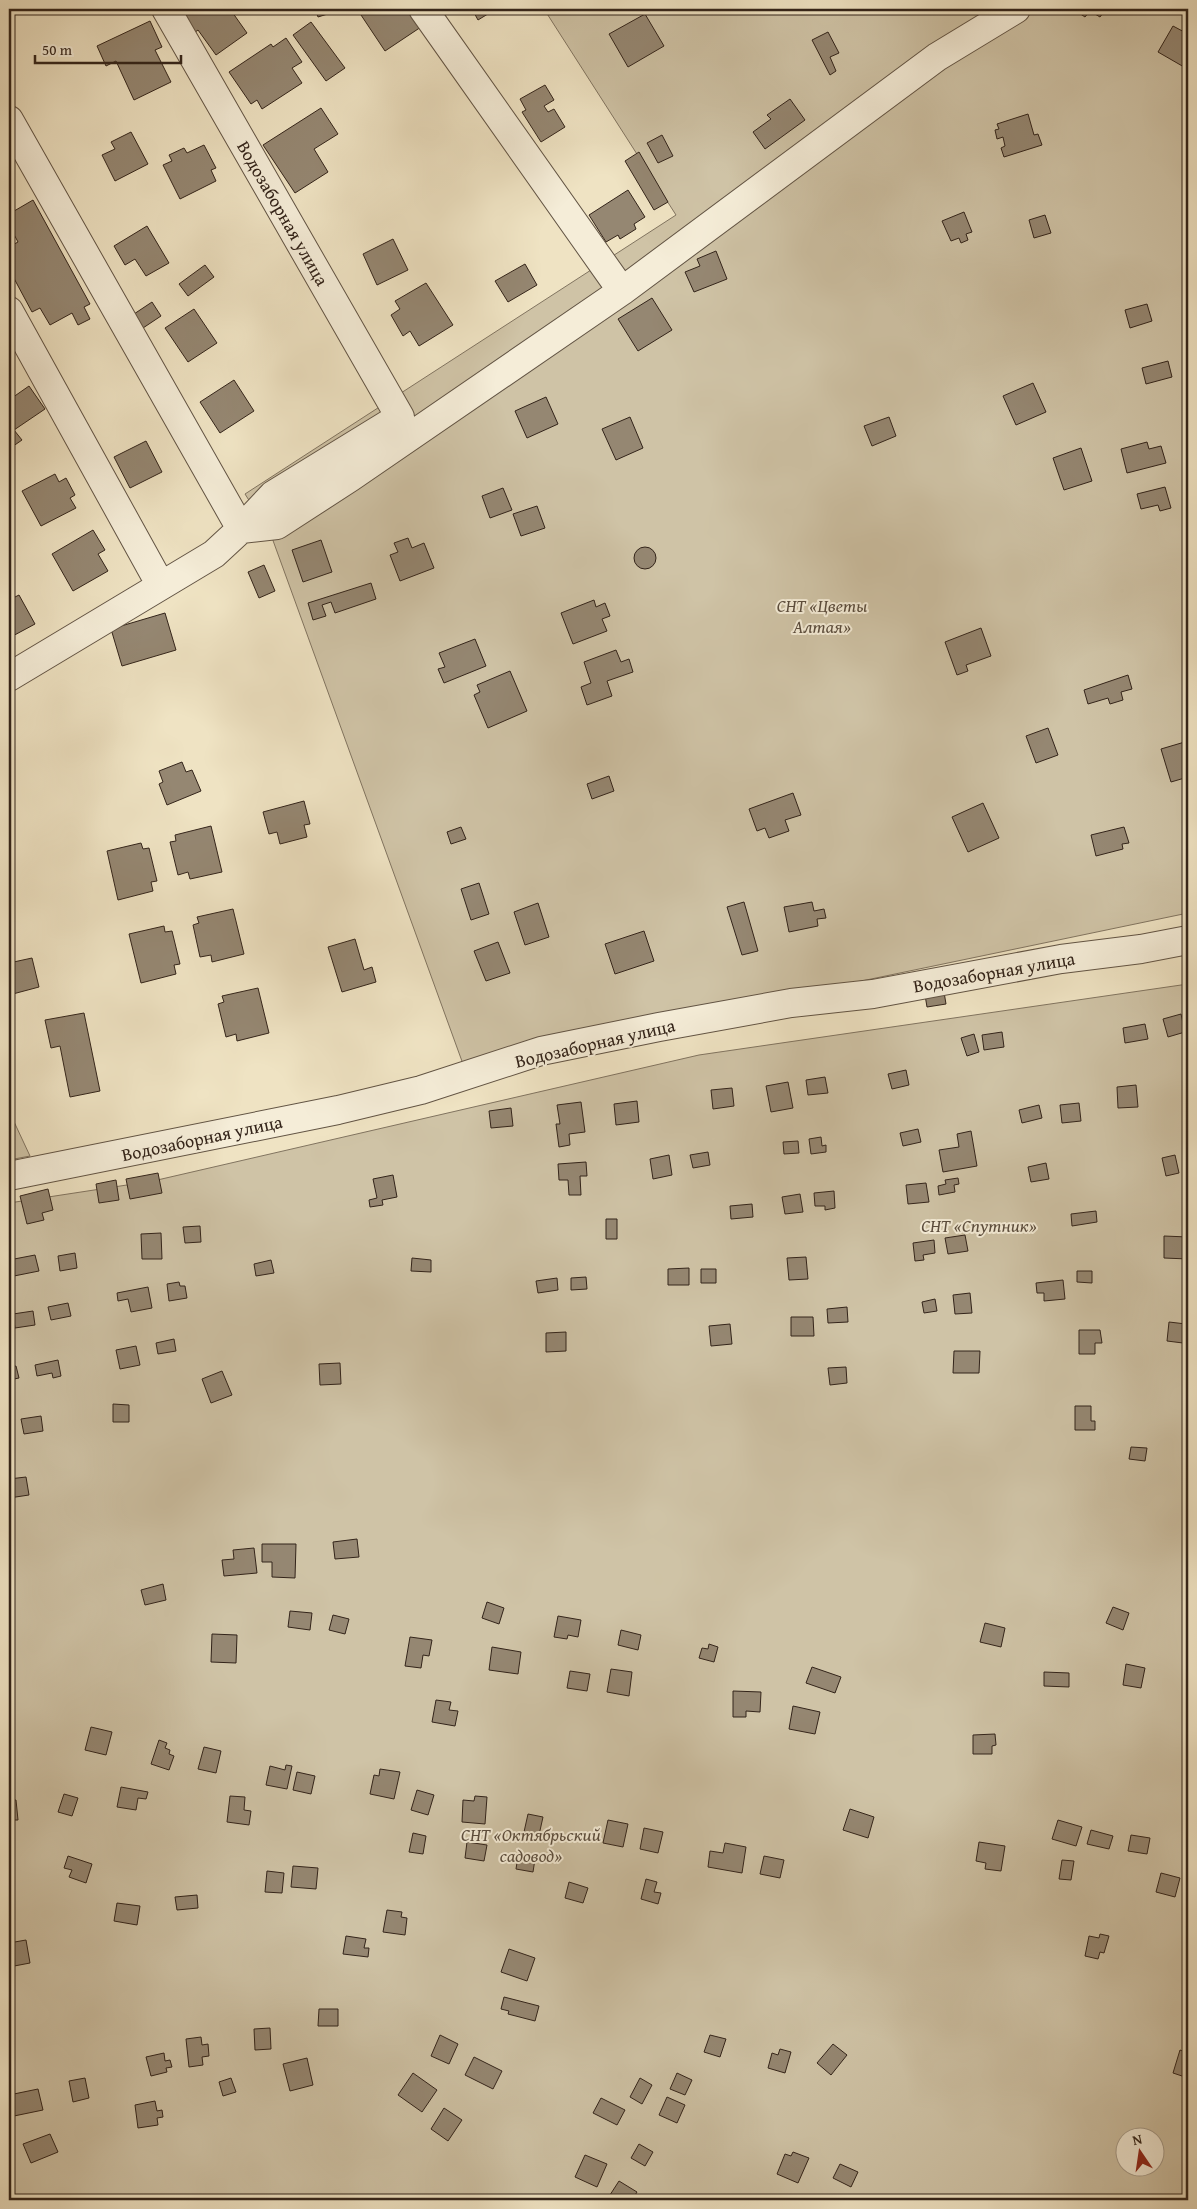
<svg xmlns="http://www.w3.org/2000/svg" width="1197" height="2209" font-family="'Gentium Book Plus',serif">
	<rect width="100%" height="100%" fill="#efe3c3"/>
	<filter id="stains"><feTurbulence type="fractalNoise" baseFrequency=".004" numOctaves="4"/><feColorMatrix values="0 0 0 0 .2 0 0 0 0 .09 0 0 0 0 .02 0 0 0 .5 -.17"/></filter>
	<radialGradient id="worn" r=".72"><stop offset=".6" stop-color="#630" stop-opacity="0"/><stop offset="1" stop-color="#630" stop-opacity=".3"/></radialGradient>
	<!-- green -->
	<path fill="#cfc3a6" stroke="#817460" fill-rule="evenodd" d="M544 9H1188V913L463 1064 271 535 245 494 676 215Z
		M1188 984V2200H9V1203L153 1181 699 1055ZM1124 2136H1154V2166H1124Z
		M9 1111 30 1156 9 1160Z"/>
	<!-- building -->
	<path fill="#958772" stroke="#33241a" d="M195 9H230L247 33 216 55 198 30 190 36 179 20Z
		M315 9H333L334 12 318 17Z
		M357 9H406L407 11 411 9 427 23 385 51Z
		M472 9H496L478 20Z
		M1082 9H1106L1100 17 1090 11 1085 17 1079 13Z
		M645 14 664 46 628 67 609 34Z
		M150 21 162 47 155 50 171 82 134 100 116 61 106 66 97 46Z
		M311 22 345 68 326 81 293 35Z
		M1173 26 1188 34V60L1184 67 1158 52Z
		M828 32 839 53 830 57 836 71 830 75 812 40Z
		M286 38 302 62 292 68 302 83 262 109 257 100 251 104 229 72 271 44 273 47Z
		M545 85 554 100 544 106 548 112 554 109 565 127 541 142 522 112 526 110 520 99Z
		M790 99 805 120 765 149 753 132 771 119 767 115Z
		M321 108 338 134 314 149 328 172 295 193 263 145Z
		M1028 114 1034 135 1038 134 1042 145 1004 157 1001 148 1005 146 1003 137 997 139 995 130 999 129 997 124Z
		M131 132 148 164 115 181 102 155 115 149 111 142Z
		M662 135 673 156 658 163 647 143Z
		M204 145 216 168 211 170 216 181 180 199 163 165 172 161 169 155 184 148 187 153Z
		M639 152 668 202 654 210 625 161Z
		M628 190 645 217 634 224 636 229 620 239 618 235 606 242 589 215Z
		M33 200 90 304 84 307 90 319 78 325 72 313 50 325 40 308 32 312 9 269V247L18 242 9 225V214Z
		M964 212 972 232 966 234 968 240 961 243 959 238 951 241 942 221Z
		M1045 215 1051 233 1034 238 1029 220Z
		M147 226 169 263 146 276 135 259 125 265 114 246Z
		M393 239 408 270 377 285 363 254Z
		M716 251 727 279 694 292 685 272 700 266 697 259Z
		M525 264 537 285 508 302 495 281Z
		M205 265 214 277 188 296 179 284Z
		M426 283 453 325 419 346 410 331 403 336 391 315 400 309 395 301Z
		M652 298 672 330 638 351 618 319Z
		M152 302 161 316 140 330 131 316Z
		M1147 304 1152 321 1130 328 1125 310Z
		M194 309 217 343 188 362 165 328Z
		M1168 361 1172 377 1146 384 1142 368Z
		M234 380 254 411 220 433 200 402Z
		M1033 383 1046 412 1016 425 1003 396Z
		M29 386 45 409 14 430 22 440 9 449V400Z
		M546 397 558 424 527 438 515 411Z
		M630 417 643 448 616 460 602 429Z
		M889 417 896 436 872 446 864 426Z
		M146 441 162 472 130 488 114 457Z
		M1147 442 1149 449 1161 446 1166 463 1127 473 1121 449Z
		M1081 448 1092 481 1064 490 1053 458Z
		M55 474 59 482 66 478 75 495 70 498 76 508 41 526 22 491Z
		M1165 487 1171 508 1160 511 1158 505 1141 509 1137 494Z
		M503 488 512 510 490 518 482 496Z
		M537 506 545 528 521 536 513 514Z
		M93 530 105 550 98 554 108 571 73 591 52 554Z
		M408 538 412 548 424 543 434 568 400 581 390 555 398 552 394 543Z
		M321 540 332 572 303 582 292 550Z
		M634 558a11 11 0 1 1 22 0a11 11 0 1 1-22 0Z
		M264 565 275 591 259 598 248 572Z
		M371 583 376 599 335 613 331 602 322 605 326 616 313 620 308 603Z
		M19 595 35 624 9 638V600Z
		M594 600 596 607 605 603 610 616 602 619 607 631 573 644 561 613Z
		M165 613 176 650 122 666 111 629Z
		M981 628 991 656 966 665 968 671 957 675 945 642Z
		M475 639 486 666 444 683 438 669 445 667 439 653Z
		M616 650 621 662 629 659 633 672 607 681 612 696 587 705 581 687 591 683 584 662Z
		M510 671 527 711 488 728 474 695 480 692 477 685Z
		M1128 675 1132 689 1121 692 1123 700 1110 704 1108 698 1088 704 1084 690Z
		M1048 728 1058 755 1036 763 1026 736Z
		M1188 741V777L1171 782 1161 749Z
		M182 762 186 772 192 770 201 791 167 805 159 784 163 782 159 771Z
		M609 776 614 791 592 799 587 784Z
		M793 793 801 815 785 820 789 831 769 838 765 828 757 831 749 809Z
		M304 801 310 824 304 825 307 837 280 844 277 832 269 834 263 812Z
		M983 803 999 838 968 852 952 817Z
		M211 826 222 872 190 879 188 872 178 875 170 842 176 841 175 835Z
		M461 827 466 839 451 844 447 832Z
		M1124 827 1129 843 1122 844 1123 849 1096 856 1091 835Z
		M141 843 143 849 149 848 157 881 151 882 153 891 118 900 107 851Z
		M479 883 489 914 471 920 461 889Z
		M744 902 758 951 742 955 727 907Z
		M812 902 814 911 824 909 826 918 817 919 818 926 789 932 784 907Z
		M538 903 549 937 525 945 514 912Z
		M233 909 244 954 212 962 211 955 200 957 193 925 199 923 197 917Z
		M164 926 165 932 172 931 180 964 174 965 176 974 141 983 129 934Z
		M644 931 654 961 615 974 605 944Z
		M355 939 364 970 372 967 376 982 342 992 328 947Z
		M498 942 510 973 486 981 474 951Z
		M32 958 39 987 9 995V963Z
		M258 988 269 1033 237 1041 236 1034 226 1037 218 1004 224 1002 222 996Z
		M944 992 946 1004 927 1007 925 995Z
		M84 1013 100 1091 70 1097 60 1046 51 1048 45 1020Z
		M1181 1014 1185 1032 1168 1037 1163 1019Z
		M1145 1024 1148 1039 1125 1043 1123 1028Z
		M1002 1032 1004 1047 984 1050 982 1035Z
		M974 1034 979 1052 967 1056 961 1038Z
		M906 1070 909 1085 892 1089 888 1074Z
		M825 1077 828 1093 808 1095 806 1080Z
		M788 1082 793 1108 771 1112 766 1086Z
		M1136 1085 1138 1107 1118 1108 1117 1087Z
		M732 1088 734 1106 713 1109 711 1090Z
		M637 1101 639 1122 616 1125 614 1104Z
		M581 1102 585 1132 569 1134 570 1145 559 1147 556 1124H560L557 1105Z
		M1079 1103 1081 1121 1062 1123 1060 1105Z
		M1039 1105 1042 1118 1022 1123 1019 1110Z
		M511 1108 513 1126 491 1128 489 1111Z
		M918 1129 921 1142 903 1146 900 1133Z
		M971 1131 977 1166 943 1172 939 1150 959 1147 957 1134Z
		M821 1137 822 1146 826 1145V1152L811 1154 809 1139Z
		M798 1141 799 1153 784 1154 783 1142Z
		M708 1152 710 1165 693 1168 690 1155Z
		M669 1155 672 1175 653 1179 650 1159Z
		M1175 1155 1179 1173 1166 1176 1162 1158Z
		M586 1162 587 1176H580L581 1195H569L568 1180H559L558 1164Z
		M1046 1163 1049 1179 1031 1182 1028 1167Z
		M158 1173 162 1193 130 1199 126 1179Z
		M393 1175 397 1197 382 1200 383 1205 370 1207 369 1200 377 1198 373 1179Z
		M958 1178 959 1184 954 1185 955 1192 939 1195 938 1186 946 1184 945 1180Z
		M116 1180 119 1200 99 1203 96 1184Z
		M926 1183 929 1202 908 1204 906 1185Z
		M48 1189 53 1210 42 1213 44 1220 27 1224 20 1196Z
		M834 1191 835 1208 825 1210V1206H815L814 1193Z
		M800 1194 803 1212 785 1214 782 1197Z
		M752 1204 753 1217 731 1219 730 1206Z
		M1096 1211 1097 1222 1072 1226 1071 1214Z
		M606 1219H617V1239H606Z
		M200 1226 201 1242 185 1243 183 1227Z
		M161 1233 162 1259H142L141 1234Z
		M965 1235 968 1251 948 1254 945 1238Z
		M1164 1236 1188 1237V1259L1164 1258Z
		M934 1240 935 1253 923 1255 924 1260 915 1261 913 1243Z
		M75 1253 77 1268 60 1271 58 1256Z
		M35 1255 39 1271 9 1277V1260Z
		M806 1257 808 1279 789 1280 787 1258Z
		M412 1258 431 1260V1272L411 1271Z
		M271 1260 274 1273 256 1276 254 1264Z
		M689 1268V1285H668V1269Z
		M701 1269H716V1283H701Z
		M1077 1271H1092V1283L1077 1282Z
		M586 1277 587 1289 571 1290V1278Z
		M557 1278 558 1290 538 1293 536 1281Z
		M1063 1280 1065 1299 1044 1301V1293H1037L1036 1283Z
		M179 1282 180 1286H185L187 1298 169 1301 167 1284Z
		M148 1287 152 1308 131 1312 128 1299 118 1301 117 1293Z
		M970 1293 972 1313 955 1314 953 1295Z
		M935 1299 937 1311 924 1313 922 1302Z
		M68 1303 71 1316 51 1320 48 1307Z
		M847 1307 848 1322 828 1323 827 1309Z
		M33 1311 35 1325 15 1328 13 1314Z
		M791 1317H813L814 1336H791Z
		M1169 1322 1186 1324 1183 1343 1167 1341Z
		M730 1324 732 1344 711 1346 709 1326Z
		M1079 1330H1100L1102 1343H1095V1354H1079Z
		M566 1332V1351L546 1352V1333Z
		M174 1339 176 1351 158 1354 156 1343Z
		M136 1346 140 1365 120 1369 116 1350Z
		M954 1351H980L979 1373H953Z
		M58 1360 61 1376 53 1378 52 1373 37 1376 35 1365Z
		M340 1363 341 1384 320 1385 319 1364Z
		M16 1366 19 1378 9 1380V1367Z
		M846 1367 847 1383 830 1385 828 1368Z
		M222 1371 232 1395 211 1403 202 1379Z
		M113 1404 129 1405V1422H113Z
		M1075 1406H1091V1421H1095V1430H1075Z
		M41 1416 43 1431 24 1434 21 1419Z
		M1131 1447 1147 1448 1145 1461 1129 1459Z
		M26 1477 29 1495 9 1498V1479Z
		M357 1539 359 1557 335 1559 333 1542Z
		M262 1544H296L295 1578 272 1577V1562H262Z
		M254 1548 257 1573 224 1576 222 1560 234 1559 233 1550Z
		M163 1584 166 1600 145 1605 141 1590Z
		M487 1602 504 1608 499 1624 482 1618Z
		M1113 1607 1129 1613 1123 1630 1106 1623Z
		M290 1611 312 1613 310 1630 288 1627Z
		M333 1615 349 1619 345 1634 329 1630Z
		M558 1616 581 1620 578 1637 568 1635 567 1639 554 1637Z
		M985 1623 1005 1628 1001 1647 980 1642Z
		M621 1630 641 1635 638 1650 618 1645Z
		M212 1634 237 1635 236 1663 211 1662Z
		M410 1637 432 1640 429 1656 423 1655 421 1668 405 1666Z
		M709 1644 718 1647 714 1662 699 1658 702 1648 708 1649Z
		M492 1647 521 1652 518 1674 489 1670Z
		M1126 1664 1145 1668 1141 1688 1123 1685Z
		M812 1667 841 1677 835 1693 806 1683Z
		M611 1669 632 1672 629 1696 607 1692Z
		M570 1671 590 1674 587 1691 567 1688Z
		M1044 1672 1069 1673V1687L1044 1686Z
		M733 1691 761 1692 760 1712 746 1711V1717H733Z
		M436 1700 451 1702 449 1710 458 1711 455 1726 432 1722Z
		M793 1706 820 1712 815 1734 789 1729Z
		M91 1727 112 1732 106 1755 85 1750Z
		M995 1734 996 1745 992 1746V1754H973V1735Z
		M159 1740 167 1743 165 1748 170 1750 169 1754 174 1756 169 1770 151 1764Z
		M204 1747 221 1751 216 1773 198 1769Z
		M286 1765 292 1766 287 1789 266 1785 270 1766 285 1770Z
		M380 1769 400 1772 394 1799 370 1794 374 1775 379 1776Z
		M297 1772 315 1776 311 1794 293 1790Z
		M121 1787 148 1792 146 1799 138 1798 136 1810 117 1807Z
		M417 1790 434 1795 428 1815 411 1810Z
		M64 1794 78 1798 72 1816 58 1812Z
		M230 1796 245 1797 244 1810 251 1811 249 1825 227 1822Z
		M475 1796 487 1797 485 1824 462 1822 463 1800 474 1801Z
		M9 1800H16L18 1820H9Z
		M850 1809 874 1817 868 1838 843 1830Z
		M528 1814 543 1817 539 1835 524 1832Z
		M608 1820 628 1824 623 1847 603 1843Z
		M1058 1820 1082 1827 1076 1846 1052 1839Z
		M644 1828 663 1832 658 1853 640 1849Z
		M1091 1830 1113 1836 1109 1849 1087 1844Z
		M413 1833 426 1836 423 1854 409 1852Z
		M1131 1835 1150 1838 1147 1854 1128 1851Z
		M467 1842 487 1845 484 1861 465 1858Z
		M979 1842 1005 1846 1001 1871 985 1869 986 1863 976 1861Z
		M725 1843 746 1847 742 1873 708 1867 710 1851 723 1853Z
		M68 1856 92 1864 86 1883 69 1877 72 1870 64 1868Z
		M518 1856 535 1859 533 1872 516 1869Z
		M764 1856 784 1860 780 1878 760 1874Z
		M1062 1860 1074 1861 1071 1880 1059 1879Z
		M293 1866 318 1868 316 1889 291 1887Z
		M267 1871 284 1873 282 1893 265 1892Z
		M1161 1873 1180 1878 1175 1897 1156 1892Z
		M646 1879 657 1882 654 1892 661 1893 658 1904 641 1899Z
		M569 1882 588 1888 583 1903 565 1898Z
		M197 1895 198 1908 177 1910 175 1897Z
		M117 1903 140 1906 137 1925 114 1921Z
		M387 1910 402 1912 401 1917 407 1918 405 1935 383 1932Z
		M1100 1934 1109 1936 1104 1953 1100 1952 1098 1959 1085 1956 1089 1936 1099 1938Z
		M346 1936 366 1939 364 1948H369L368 1957 343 1954Z
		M26 1940 30 1963 9 1967V1943Z
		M509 1949 535 1958 527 1981 501 1972Z
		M504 1997 539 2006 535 2021 508 2014 509 2011 501 2009Z
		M319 2009H338V2026H318Z
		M270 2028 271 2049 255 2050 254 2029Z
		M440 2035 458 2044 449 2064 431 2056Z
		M710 2035 726 2039 720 2057 704 2052Z
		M201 2037 202 2045 208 2044 209 2056 202 2057 203 2065 189 2067 186 2039Z
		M833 2044 847 2055 831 2075 817 2063Z
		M780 2049 791 2052 785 2073 768 2068 772 2053 778 2055Z
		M1180 2050 1188 2053V2078L1173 2073Z
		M164 2053 165 2061 170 2060 172 2067 166 2068 167 2072 151 2076 146 2057Z
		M474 2057 502 2071 493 2089 465 2075Z
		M307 2058 313 2085 290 2091 283 2064Z
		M413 2073 437 2090 422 2112 398 2095Z
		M677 2073 692 2080 685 2095 670 2089Z
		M85 2078 89 2098 73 2102 69 2081Z
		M231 2078 236 2092 223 2096 219 2082Z
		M640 2078 652 2085 642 2104 630 2097Z
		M38 2089 43 2110 14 2116 9 2095Z
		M667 2097 685 2105 677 2123 659 2115Z
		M601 2098 625 2110 617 2125 593 2113Z
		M155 2101 157 2111 162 2110 163 2117 157 2118 158 2125 138 2128 135 2105Z
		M444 2108 462 2120 448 2141 431 2129Z
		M50 2134 58 2152 31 2163 23 2144Z
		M639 2144 653 2152 645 2166 631 2158Z
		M793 2152 809 2158 798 2183 777 2174 785 2154 791 2156Z
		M585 2155 607 2164 597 2187 575 2177Z
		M840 2164 858 2172 851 2187 833 2178Z
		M619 2181 637 2192 632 2200H612L608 2198Z"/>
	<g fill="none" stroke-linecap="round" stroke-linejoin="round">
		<defs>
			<path id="minor" d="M423 9 622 291
				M9 120 241 529
				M9 311 160 584
				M241 529 277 525 351 477 622 291 937 57 1016 9
				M9 677 214 554 241 529 273 495 400 417 166 9
				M9 1176 338 1110 421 1090 541 1051 659 1027 791 1003 873 994 1061 959 1141 949 1188 940"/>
		</defs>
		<!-- minor casing -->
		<use href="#minor" stroke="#625444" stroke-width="30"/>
		<!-- minor -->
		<use href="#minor" stroke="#f5edd8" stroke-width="28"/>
	</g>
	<g text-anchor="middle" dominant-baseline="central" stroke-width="4" stroke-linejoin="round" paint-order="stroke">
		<!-- street labels -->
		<g font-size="18" fill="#33241a" stroke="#f5edd8">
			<text transform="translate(283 213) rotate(60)">Водозаборная улица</text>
			<text transform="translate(994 972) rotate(-10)">Водозаборная улица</text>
			<text transform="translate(595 1043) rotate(-13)">Водозаборная улица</text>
			<text transform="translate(202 1138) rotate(-12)">Водозаборная улица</text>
		</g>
		<!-- park labels -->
		<g font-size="18" font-style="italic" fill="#5a4c3d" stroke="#f5edd8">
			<text x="822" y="605">СНТ «Цветы<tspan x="822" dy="21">Алтая»</tspan></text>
			<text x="979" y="1225">СНТ «Спутник»</text>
			<text x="531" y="1834">СНТ «Октябрьский<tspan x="531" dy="21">садовод»</tspan></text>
		</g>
	</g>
	<!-- margin -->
	<rect width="1197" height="2209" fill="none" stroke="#efe3c3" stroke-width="30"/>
	<rect x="10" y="10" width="1177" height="2189" fill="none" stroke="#33241a" stroke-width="2.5"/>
	<rect x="15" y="15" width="1167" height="2179" fill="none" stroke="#33241a"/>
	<!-- north arrow -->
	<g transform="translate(1140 2152) rotate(347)"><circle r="24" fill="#f5edd8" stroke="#a79d8c"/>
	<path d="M0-4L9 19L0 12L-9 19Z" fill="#8f2418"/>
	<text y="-8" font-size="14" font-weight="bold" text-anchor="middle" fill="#33241a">N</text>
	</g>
	<!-- scale -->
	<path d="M35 55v8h146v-8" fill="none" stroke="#33241a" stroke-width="2.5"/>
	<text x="42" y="55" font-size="15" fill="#33241a" stroke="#f5edd8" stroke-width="4" paint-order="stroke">50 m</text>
	<rect width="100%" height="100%" filter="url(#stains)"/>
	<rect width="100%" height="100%" fill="url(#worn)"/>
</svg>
